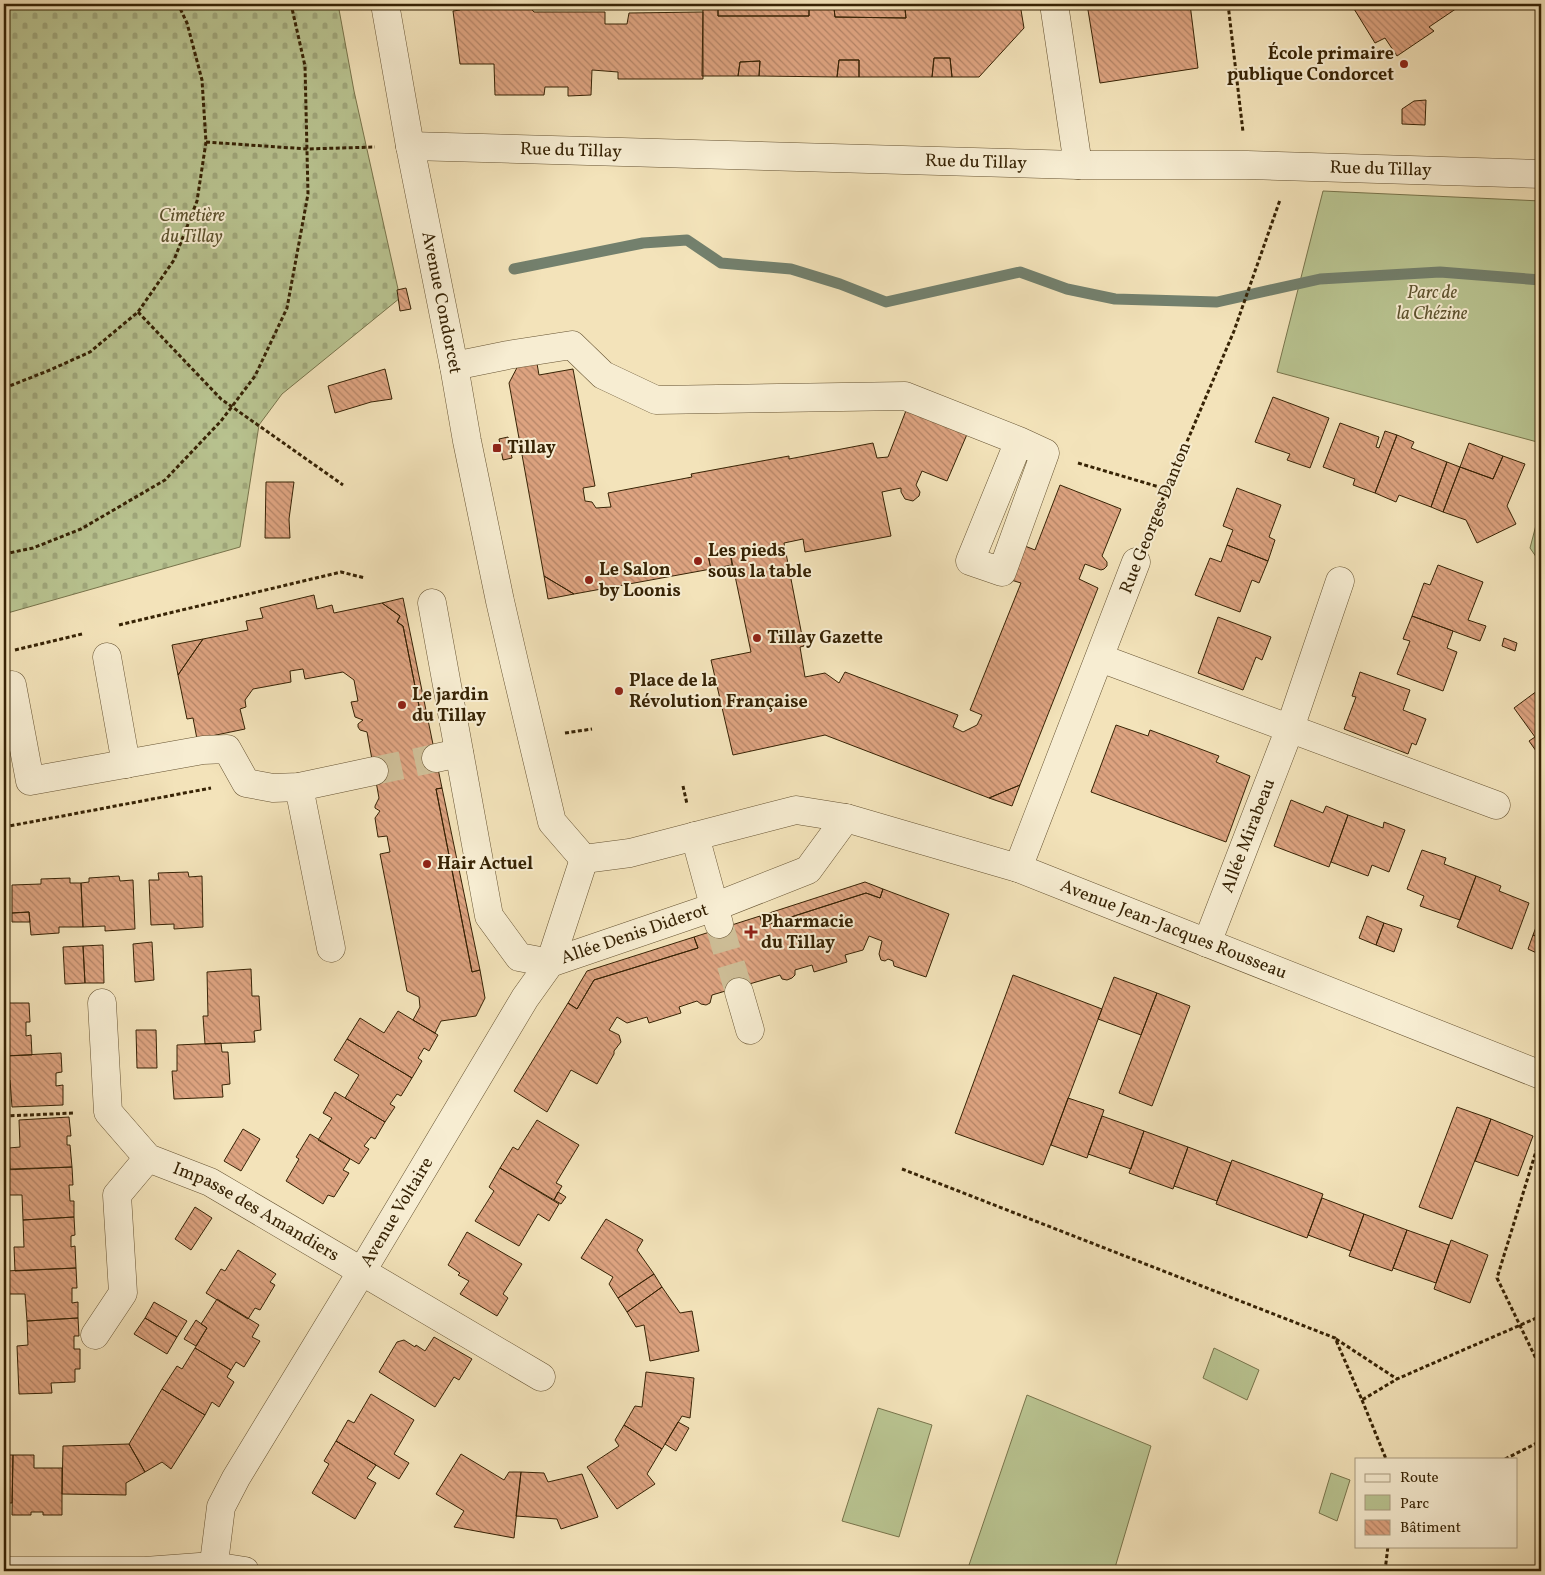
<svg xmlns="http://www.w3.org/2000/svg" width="1545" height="1575" font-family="Vollkorn,serif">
	<defs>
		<pattern id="cemetery-stones" width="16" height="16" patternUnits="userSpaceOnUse" patternTransform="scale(1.25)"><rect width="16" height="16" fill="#b9c491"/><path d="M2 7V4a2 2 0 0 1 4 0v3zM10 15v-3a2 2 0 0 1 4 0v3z" fill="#a0a87c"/></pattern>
		<pattern id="building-back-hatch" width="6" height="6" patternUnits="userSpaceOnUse" patternTransform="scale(1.25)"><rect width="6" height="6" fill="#dda380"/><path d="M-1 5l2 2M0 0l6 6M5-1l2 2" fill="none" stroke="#b48467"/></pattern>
	</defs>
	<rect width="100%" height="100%" fill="#f3e3ba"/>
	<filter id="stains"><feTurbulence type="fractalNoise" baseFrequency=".004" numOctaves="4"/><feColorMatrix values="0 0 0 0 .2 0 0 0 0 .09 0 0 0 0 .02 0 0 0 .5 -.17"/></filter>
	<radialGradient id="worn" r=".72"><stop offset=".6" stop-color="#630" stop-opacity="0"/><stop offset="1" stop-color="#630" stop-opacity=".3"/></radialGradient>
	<!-- green -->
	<path fill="#b9c491" stroke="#78744b" d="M1323 191 1541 201V443L1277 372Z
		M1541 506V564L1530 548Z
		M1214 1348 1259 1370 1247 1400 1203 1378Z
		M1027 1395 1151 1446 1114 1571H977L968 1568Z
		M878 1408 932 1425 899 1537 842 1521Z
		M1331 1473 1350 1480 1337 1521 1319 1513Z"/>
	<!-- cemetery -->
	<path fill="url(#cemetery-stones)" stroke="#78744b" d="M4 4H338L354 91 400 298 282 394 259 425 240 547 4 614Z"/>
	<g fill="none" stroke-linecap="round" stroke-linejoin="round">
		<!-- stream -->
		<path stroke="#73806d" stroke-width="11" d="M514 269 643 243 687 240 721 263 791 269 840 284 886 302 1020 272 1067 289 1115 299 1217 302 1320 279 1440 272 1541 280"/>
	</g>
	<!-- building -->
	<path fill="url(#building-back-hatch)" stroke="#372305" d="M459 4H527L534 12H605V24H627L629 13 703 12V79H618V72L592 70 591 95 568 96V87H545L544 95H495L494 64H460L453 11 460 10Z
		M927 4H1020L1024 28 979 77H952L950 58H934L932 77H859V60H839L837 77 759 76 760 61 740 62 738 76H702L703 7H718V16H809V8H834L835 17 906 18 905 9 922 8Z
		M1087 4H1190L1198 68 1100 83Z
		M1351 4H1463L1429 27 1434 31 1397 56 1385 38 1375 43Z
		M718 7 809 8V16H718Z
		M834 8 905 9 906 18 835 17Z
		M934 58H950L952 77H932Z
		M839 60H859V77H837Z
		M760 61 759 76H738L740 62Z
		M1426 100 1425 125 1402 124V109L1414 101Z
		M406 288 411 309 400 311 397 290Z
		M536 358 539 375 573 369 595 486 583 488 585 501 592 502 596 508 611 507 608 493 692 477 691 474 789 456V459L873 443 877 458 888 457 907 408 968 432 947 481 922 471 916 485 920 492 919 496 913 501 905 499 901 492V488L882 492 891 536 805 552 803 539 784 543 804 646 800 647 805 677 825 673 839 683 845 672 958 715 953 727 963 732 977 725 982 715 970 710 1021 583 1011 580 1025 546 1035 550 1060 485 1121 509 1102 556 1107 562V566L1104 569 1101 570 1085 564 1079 579 1098 588 1020 785 989 798 825 735 733 755 711 660 751 652 730 552 708 555 711 569 574 594 544 576 509 383 521 360Z
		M385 369 392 399 371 402 335 413 328 386Z
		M1273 397 1329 418 1310 468 1287 460 1290 454 1255 442Z
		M1340 423 1379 437 1376 447 1379 448 1385 431 1397 435 1375 493 1353 485 1355 479 1323 467Z
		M1397 435 1414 442 1411 448 1447 462 1431 507 1399 495 1396 502 1375 493Z
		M508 437 512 458 503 460 499 439Z
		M1469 443 1503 456 1493 479 1460 467Z
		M1503 456 1525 464 1507 506 1516 524 1477 543 1466 520 1443 512 1460 467 1493 479Z
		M1447 462 1460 467 1443 512 1431 507Z
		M266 482H294L289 519 290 538H265Z
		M1237 488 1281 505 1269 537 1275 540 1268 561 1227 545 1233 530 1223 526Z
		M1227 545 1268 561 1259 583 1252 580 1240 612 1195 595 1210 558 1221 562Z
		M730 552 732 565 711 569 708 555Z
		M1438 565 1483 582 1468 620 1486 626 1480 641 1412 616 1424 583 1430 585Z
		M544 576 574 594 548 599Z
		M314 595 317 609 332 605 334 613 382 603 400 616 397 622 403 626 422 721 428 720 442 788 436 789 472 972 480 970 485 998 476 1016 441 1021 435 1033 413 1020 420 1007 419 997 407 991 380 854 390 852 387 836 378 837 375 818 380 811 375 808V806L379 798 367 732 360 730 358 727V724L363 720 355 717 351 702 358 701 354 680 343 672 305 679 303 669 290 671 291 682 253 689 245 700 246 707 240 709 245 729 197 739 193 718 187 719 178 675 203 639 248 630 246 621 263 618 260 608Z
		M403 598 428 720 422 721 403 626 397 622 400 616 382 603Z
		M1412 616 1453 631 1447 648 1457 652 1443 691 1397 674 1410 641 1403 639Z
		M1218 617 1271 637 1262 660 1256 657 1243 690 1198 673Z
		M1504 638 1517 643 1515 651 1502 646Z
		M203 639 178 675 172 645Z
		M1360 672 1410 690 1403 710 1426 719 1416 745 1412 743 1408 754 1344 729 1356 697 1352 696Z
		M1541 688V758L1529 741 1535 737 1514 708Z
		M1116 725 1148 736 1150 730 1219 756 1216 762 1250 776 1226 842 1091 792Z
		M1020 785 1012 806 989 798Z
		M442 788 480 970 472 972 436 789Z
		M1291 800 1323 813 1326 806 1348 815 1329 867 1274 846Z
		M1348 815 1383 828 1384 822 1405 830 1389 872 1372 865 1368 876 1331 862Z
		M1422 850 1446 858 1444 864 1476 876 1460 920 1420 906 1424 896 1407 889Z
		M188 872 189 877 202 876 203 927 174 929V924L151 925 149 880H159L158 873Z
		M119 876 120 881 133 880 135 929 105 931V926L83 927 81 883 89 882V878Z
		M1476 876 1501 886 1499 891 1529 903 1512 949 1457 927Z
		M70 878V883H81L83 927H59V933L31 935 29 912 12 913V885L41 884V879Z
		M865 882 883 889 880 898 866 893 763 926 760 916Z
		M883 889 949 914 926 977 894 966 893 961 888 959 885 961 881 960 879 954 882 941 869 936 863 950 845 955 847 962 814 972 812 965 795 970V975L792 978 787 980 782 979 780 975 712 995 710 1003 706 1005 701 1004 697 1001 679 1007 681 1013 649 1023 647 1017 627 1023 617 1017 609 1030 619 1035 621 1042 614 1051V1054L597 1084 571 1070 547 1112 514 1091 568 1003 577 1009 594 980 698 948 694 937 760 916 763 926 866 893 880 898Z
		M29 912 30 922H12V913Z
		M1541 914V938L1533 935Z
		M1367 916 1384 923 1376 945 1359 938Z
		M1384 923 1402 929 1394 952 1376 945Z
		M1533 935 1541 938V955L1528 949Z
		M694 937 698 948 594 980 577 1009 568 1003 587 971Z
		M152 942 154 980 135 982 133 944Z
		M103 945 104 983H85L83 946Z
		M83 946 85 983 65 984 63 947Z
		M251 969 252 996H259L261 1030 254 1031 255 1042 205 1044 203 1016H208L207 972Z
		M1013 975 1102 1009 1043 1165 955 1133Z
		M1114 977 1157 993 1141 1035 1098 1019Z
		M1157 993 1190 1006 1152 1106 1119 1093Z
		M4 1003H29L30 1022H26V1036L31 1035 32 1055 4 1056Z
		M398 1011 438 1035 429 1051 424 1048 418 1058 422 1061 412 1078 347 1039 360 1018 384 1033Z
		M136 1030H156L157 1068H137Z
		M347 1039 412 1078 401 1096 397 1094 390 1104 395 1107 385 1122 345 1098 359 1075 334 1060Z
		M221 1043 222 1052H228L230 1084 222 1085 223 1097 174 1099 172 1071H177V1045Z
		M61 1053 62 1072 56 1073V1086L63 1085V1105L12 1107 10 1080H4V1056Z
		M335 1092 385 1122 375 1139 371 1137 364 1146 369 1149 359 1164 318 1140 332 1118 323 1113Z
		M1068 1098 1104 1110 1087 1158 1051 1145Z
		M1457 1107 1491 1119 1452 1219 1419 1207Z
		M1102 1116 1144 1131 1131 1169 1088 1154Z
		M69 1117 71 1136H67V1145H70L72 1167 10 1169 9 1148 20 1147 19 1120Z
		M1491 1119 1533 1136 1518 1176 1475 1161Z
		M537 1120 579 1145 556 1183 562 1186 554 1200 500 1168 513 1147 518 1150Z
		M243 1129 260 1139 241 1171 224 1161Z
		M1144 1131 1188 1147 1173 1189 1129 1173Z
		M310 1134 350 1159 343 1170 349 1173 334 1197 328 1195 323 1204 286 1181 299 1159 296 1157Z
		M1188 1147 1231 1163 1217 1201 1174 1186Z
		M1232 1160 1323 1194 1307 1238 1216 1204Z
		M72 1167 73 1185H69L70 1201H74V1217L23 1220 22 1195H4V1170Z
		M500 1168 559 1204 549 1221 538 1214 519 1246 475 1221 494 1191 489 1187Z
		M558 1192 566 1197 561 1204 554 1200Z
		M1322 1198 1364 1214 1351 1251 1308 1235Z
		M195 1207 212 1218 191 1250 175 1239Z
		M1364 1214 1407 1230 1392 1271 1349 1256Z
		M74 1217 75 1235 71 1236V1247L75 1246 76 1268 15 1271 14 1247H24L23 1220Z
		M606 1219 643 1240 637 1250 654 1274 618 1298 609 1284 613 1277 581 1258Z
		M1407 1230 1449 1245 1436 1283 1393 1268Z
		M467 1232 522 1264 503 1294 508 1298 497 1316 460 1294 469 1281 458 1275 460 1273 448 1265Z
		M1451 1240 1488 1255 1470 1303 1434 1289Z
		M238 1250 276 1274 270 1282 275 1285 260 1310 255 1308 248 1319 206 1293 221 1269 225 1271Z
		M76 1268 77 1288H72V1303L78 1302V1318L27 1321 25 1294H4V1271Z
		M654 1274 662 1287 627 1312 618 1298Z
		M662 1287 680 1313 692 1311 699 1351 650 1361 644 1325 636 1327 627 1312Z
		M217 1299 259 1325 252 1337 260 1341 244 1367 236 1362 231 1370 195 1348 207 1328 201 1324Z
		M154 1302 187 1321 177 1337 145 1318Z
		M78 1318 79 1336H74V1349H80V1369H75V1382L51 1383 52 1393 19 1394 17 1346 28 1345 27 1321Z
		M145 1318 177 1337 167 1354 134 1334Z
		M196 1320 207 1328 196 1346 184 1339Z
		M434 1337 472 1359 459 1380 454 1377 435 1407 379 1372 397 1342 404 1340 415 1347 416 1345 425 1351Z
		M195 1348 231 1370 227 1377 234 1382 219 1407 212 1402 205 1415 162 1389 177 1366 182 1369Z
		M646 1372 694 1378 690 1418 682 1416 662 1449 624 1425 635 1406 642 1407Z
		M162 1389 205 1415 171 1469 162 1462 145 1472 129 1444Z
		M371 1394 414 1420 394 1454 409 1463 399 1479 336 1441 348 1420 354 1423Z
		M678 1422 689 1428 676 1451 665 1444Z
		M624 1425 662 1449 647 1474 655 1484 617 1509 587 1467 619 1446 615 1440Z
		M336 1441 376 1465 367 1478 376 1483 355 1519 312 1493 329 1464 324 1461Z
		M129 1444 145 1472 126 1483V1495L62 1494 63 1446Z
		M461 1454 504 1480 509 1472H521L514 1538 454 1527 464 1511 436 1494Z
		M4 1455H13L12 1503H4Z
		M13 1455H34V1468H62V1515H43V1512H31V1515H12Z
		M521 1472 544 1473 548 1482 582 1474 598 1517 561 1529 557 1519 516 1516Z"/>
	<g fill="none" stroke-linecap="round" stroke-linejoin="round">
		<!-- minor-tunnel -->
		<path stroke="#cdbd96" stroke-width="28" stroke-dasharray="28 14" stroke-linecap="butt" d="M374 771 436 758
			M719 924 739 992"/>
		<defs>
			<g id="minor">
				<path id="s1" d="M385 4 410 146 454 366 467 441 500 601 515 666 552 822 584 859"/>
				<path d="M1054 4 1078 165"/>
				<path id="s2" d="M410 146 1078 165H1247L1541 174"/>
				<path d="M454 366 508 355 572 345 603 375 656 400 905 396 1019 441 1045 453 1002 572 970 561 1019 441"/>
				<path id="s3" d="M432 603 489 916 519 957 550 963 714 907 808 870 846 818"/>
				<path d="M107 657 126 764"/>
				<path d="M1100 658 1496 805"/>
				<path d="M12 685 30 781 203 750 227 749 246 783 273 788 299 787 374 771"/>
				<path d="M436 758 459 753"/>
				<path d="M299 787 331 948"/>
				<path d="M695 836 719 924"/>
				<path id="s4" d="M584 859 630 853 796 810 846 818 1018 868 1541 1075"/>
				<path d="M1018 868 1136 562"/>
				<path id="s5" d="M1207 943 1290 728 1340 581"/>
				<path d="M739 992 750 1030"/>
				<path id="s6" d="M102 1003 108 1112 148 1158 210 1182 541 1377"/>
				<path d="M95 1335 123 1293 117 1195 148 1158"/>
				<path d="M4 1571H145L213 1566 245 1571"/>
				<path id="s7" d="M213 1571 221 1507 236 1478 362 1271 525 998 550 963 584 859"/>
			</g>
		</defs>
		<!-- minor casing -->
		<use href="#minor" stroke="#665332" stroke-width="29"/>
		<!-- path -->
		<path stroke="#372305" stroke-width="3" stroke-dasharray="4 2.5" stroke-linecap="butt" d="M1228 4 1243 132
			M206 142 307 149 375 147
			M138 312 221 399 343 485
			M4 387H7L50 370 90 352 138 312 174 260 197 201 206 142 202 80 187 23 178 4
			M1078 463 1166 489
			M1149 531 1234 331 1280 200
			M4 554 33 548 81 529 165 480 221 421 255 376 287 308 308 194 305 66 291 4
			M119 625 341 572 365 578
			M15 650 82 634
			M565 733 592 729
			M683 786 687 804
			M4 827 211 788
			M4 1116 75 1113
			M1541 1135 1497 1278 1541 1369
			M902 1169 1335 1338 1362 1400 1397 1379 1541 1316
			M1336 1339 1397 1379
			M1362 1400 1386 1459
			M1505 1459 1541 1441
			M1385 1571 1388 1546"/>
		<!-- minor -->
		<use href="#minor" stroke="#f7edd2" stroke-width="28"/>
	</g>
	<!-- markers -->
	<g fill="#8f2418" stroke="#f7edd2" stroke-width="2">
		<circle cx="1404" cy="64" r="5"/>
		<rect x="492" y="443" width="10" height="10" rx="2.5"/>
		<circle cx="698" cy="561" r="5"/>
		<circle cx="589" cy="580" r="5"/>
		<circle cx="757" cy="638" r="5"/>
		<circle cx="619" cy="691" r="5"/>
		<circle cx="402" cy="705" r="5"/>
		<circle cx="427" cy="864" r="5"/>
		<path d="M748.5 924.5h5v5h5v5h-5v5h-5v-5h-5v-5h5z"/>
	</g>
	<g text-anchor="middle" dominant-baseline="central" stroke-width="4" stroke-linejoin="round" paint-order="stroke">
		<!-- poi labels -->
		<g font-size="18" font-weight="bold" fill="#372305" stroke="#f7edd2" text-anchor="start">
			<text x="1394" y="54" text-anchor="end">École primaire<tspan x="1394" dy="21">publique Condorcet</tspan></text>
			<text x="507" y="448">Tillay</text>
			<text x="708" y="551">Les pieds<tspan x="708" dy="21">sous la table</tspan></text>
			<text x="599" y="570">Le Salon<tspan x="599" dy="21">by Loonis</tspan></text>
			<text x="767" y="638">Tillay Gazette</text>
			<text x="629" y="681">Place de la<tspan x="629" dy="21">Révolution Française</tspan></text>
			<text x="412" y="695">Le jardin<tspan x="412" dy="21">du Tillay</tspan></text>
			<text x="437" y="864">Hair Actuel</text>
			<text x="761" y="922">Pharmacie<tspan x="761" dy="21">du Tillay</tspan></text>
		</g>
		<!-- street labels -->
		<g font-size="18" fill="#372305" stroke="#f7edd2">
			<text stroke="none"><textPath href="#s2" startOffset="161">Rue du Tillay</textPath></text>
			<text stroke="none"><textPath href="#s2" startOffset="566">Rue du Tillay</textPath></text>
			<text stroke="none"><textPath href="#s2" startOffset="971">Rue du Tillay</textPath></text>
			<text stroke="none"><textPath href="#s1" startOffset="304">Avenue Condorcet</textPath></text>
			<text transform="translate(1156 518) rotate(-68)">Rue Georges Danton</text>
			<text stroke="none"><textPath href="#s5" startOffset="115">Allée Mirabeau</textPath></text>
			<text stroke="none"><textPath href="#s4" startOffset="615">Avenue Jean-Jacques Rousseau</textPath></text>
			<text stroke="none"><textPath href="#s3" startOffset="490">Allée Denis Diderot</textPath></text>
			<text stroke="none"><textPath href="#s6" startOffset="291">Impasse des Amandiers</textPath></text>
			<text stroke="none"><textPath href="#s7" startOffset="408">Avenue Voltaire</textPath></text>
		</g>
		<!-- park labels -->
		<g font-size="18" font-style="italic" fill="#5e532f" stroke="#f7edd2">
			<text x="192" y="216">Cimetière<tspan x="192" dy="21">du Tillay</tspan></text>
			<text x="1432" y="293">Parc de<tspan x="1432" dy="21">la Chézine</tspan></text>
		</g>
	</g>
	<!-- margin -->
	<rect width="1545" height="1575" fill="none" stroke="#f3e3ba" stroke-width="20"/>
	<rect x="5" y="5" width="1535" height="1565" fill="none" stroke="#372305" stroke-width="2.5"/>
	<rect x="10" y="10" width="1525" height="1555" fill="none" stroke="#372305"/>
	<!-- legend -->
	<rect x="1355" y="1458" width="162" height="90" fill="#f7edd2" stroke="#aa9c80"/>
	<rect x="1365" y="1474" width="25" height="8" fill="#f7edd2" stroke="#aa9c80"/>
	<text x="1400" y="1482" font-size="15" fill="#372305">Route</text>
	<rect x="1365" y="1495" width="25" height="15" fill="#b9c491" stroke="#aa9c80"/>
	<text x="1400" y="1508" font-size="15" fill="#372305">Parc</text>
	<rect x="1365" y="1520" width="25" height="15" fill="url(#building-back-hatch)" stroke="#aa9c80"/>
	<text x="1400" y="1532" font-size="15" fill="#372305">Bâtiment</text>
	<rect width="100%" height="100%" filter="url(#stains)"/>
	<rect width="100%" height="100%" fill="url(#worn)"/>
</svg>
